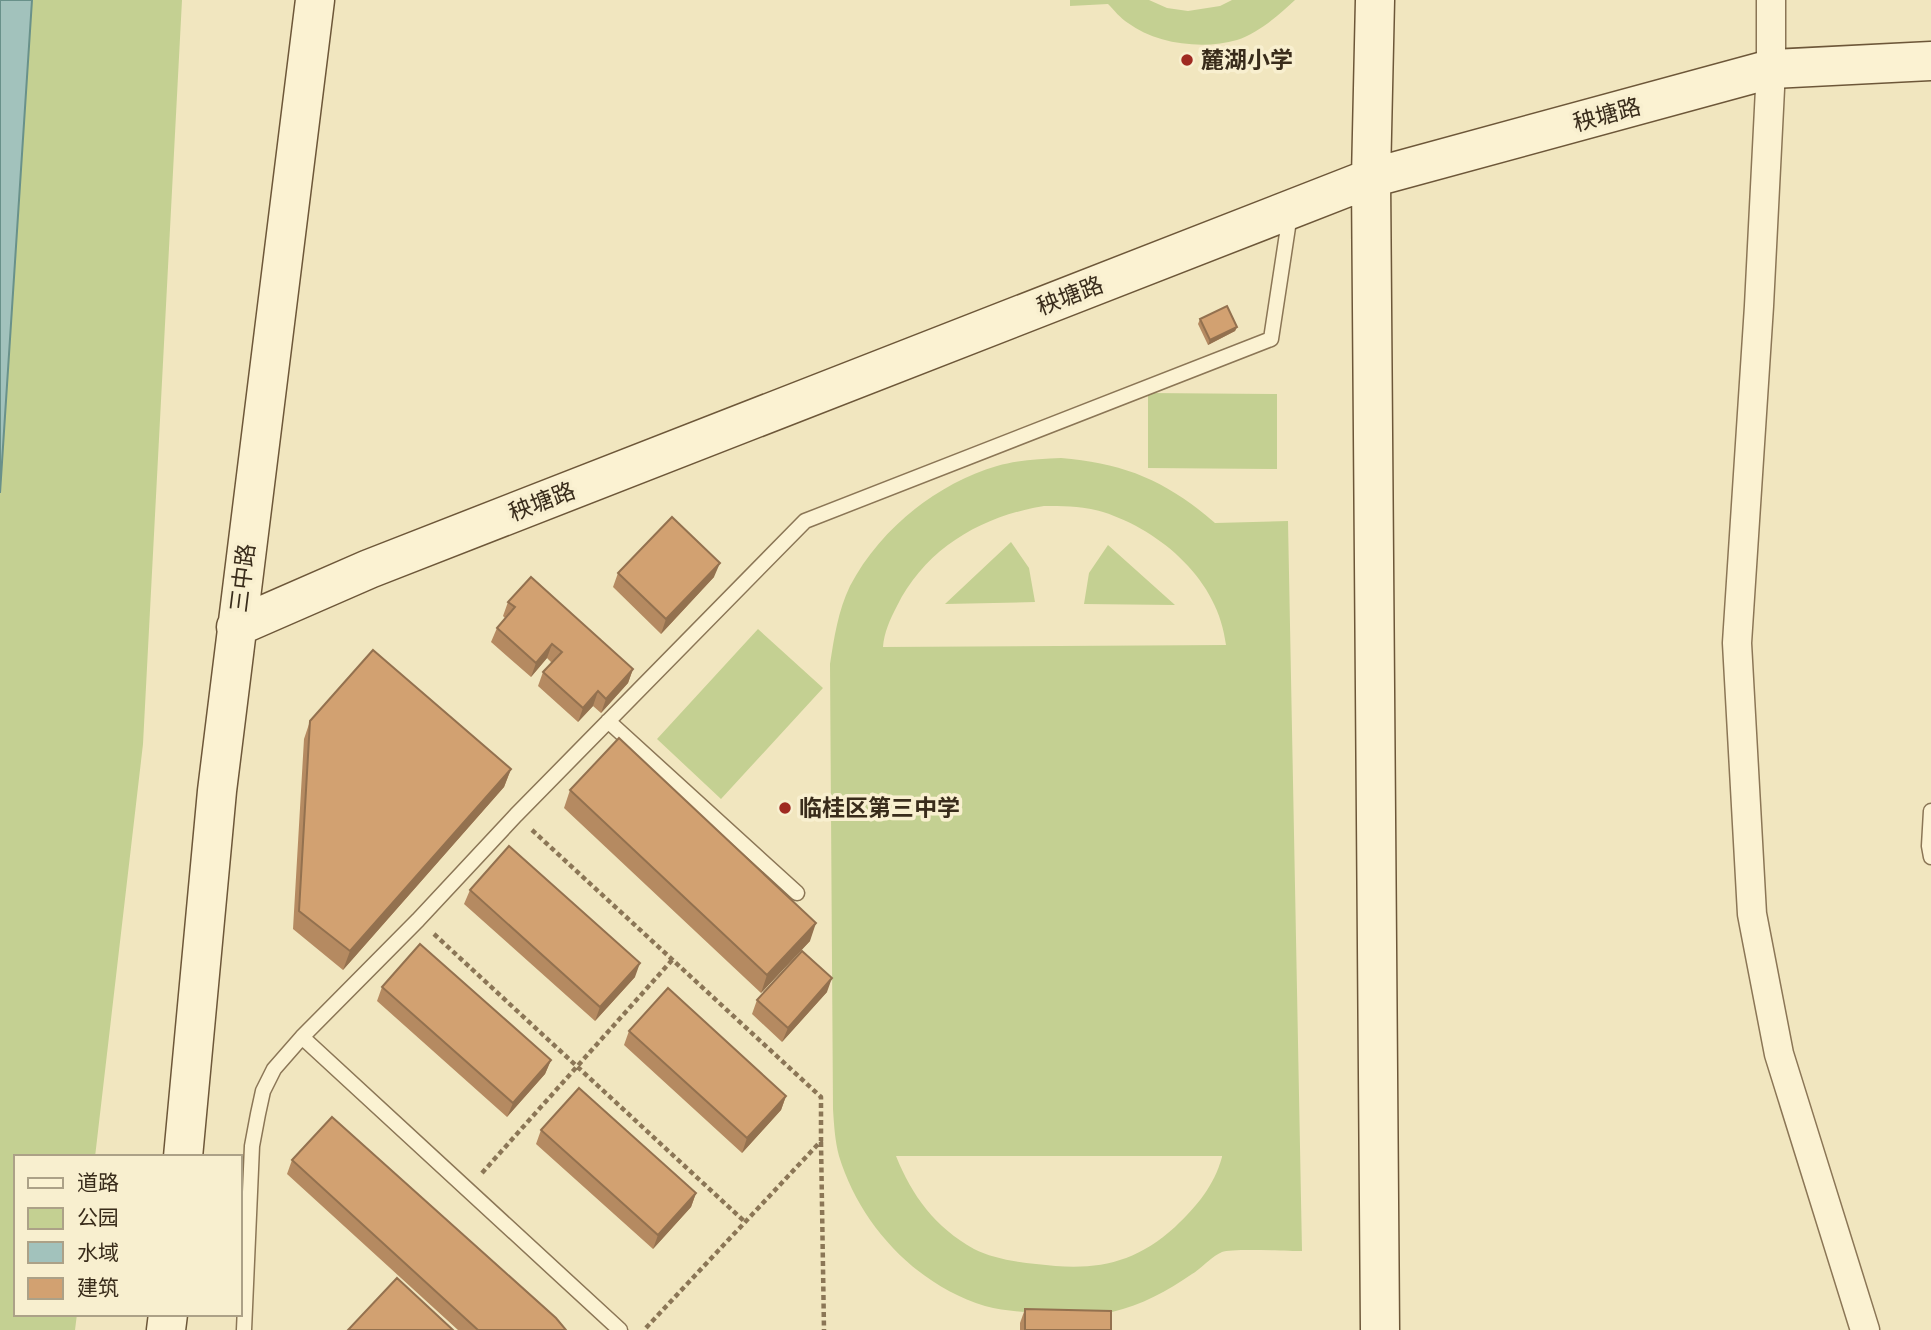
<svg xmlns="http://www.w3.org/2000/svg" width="1931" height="1330" font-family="'Roboto Serif','Noto Sans SC',serif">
	<rect width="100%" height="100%" fill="#f1e6bf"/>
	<!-- green -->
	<path fill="#c4d092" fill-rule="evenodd" d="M0 0H182L143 744 95 1157H16V1314H77L75 1330H0Z
		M1070 0H1149L1167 8 1188 11 1220 6 1232 0H1295C1279 15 1258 33 1237 40 1203 50 1156 44 1128 23 1120 18 1114 10 1108 4L1070 6Z
		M1148 393 1277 394V469L1148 468Z
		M1061 458C1124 463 1167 481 1215 523L1288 521 1302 1251C1287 1251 1232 1248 1222 1252 1212 1256 1202 1268 1192 1274 1167 1291 1142 1305 1112 1312 1090 1317 1065 1315 1043 1314 1024 1312 1004 1311 985 1306 916 1285 860 1225 839 1156 835 1141 834 1125 833 1109L830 664C834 638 838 611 850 586 880 529 936 484 997 466 1018 460 1040 459 1061 458ZM1044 506C1064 506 1084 506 1103 512 1162 531 1219 581 1226 645L883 647C884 633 890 619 897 606 926 548 982 516 1044 506ZM896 1156H1222V1157C1214 1186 1197 1206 1175 1227 1132 1266 1092 1271 1036 1264 1016 1262 991 1258 974 1249 935 1227 912 1196 896 1156Z
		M1011 542 1029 568 1035 602 945 604Z
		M1108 545 1175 605 1084 604 1089 573Z
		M758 629 823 688 721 799 657 739Z"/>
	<!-- water -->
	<path fill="#a2c2bc" stroke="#69918a" stroke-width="2" d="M0 0H32L0 493Z"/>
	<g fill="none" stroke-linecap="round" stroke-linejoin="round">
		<defs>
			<path id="lane" d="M608 721 797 893
				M1931 811 1929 846 1931 857
				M244 1330 252 1146 258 1114 263 1091 274 1069 302 1037
				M620 1330 302 1037 418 920 516 815 805 521 1271 339 1290 214"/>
			<path id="street" d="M1771 0V69L1759 306 1737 643 1752 914 1779 1054 1865 1330"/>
			<path id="secondary" d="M1375 0 1371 178 1380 1330
				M236 627 369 569 1371 178 1771 69 1931 61
				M183 1157 217 791 315 0
				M166 1330 168 1314"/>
		</defs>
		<!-- lane casing -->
		<use href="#lane" stroke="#8b7656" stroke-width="17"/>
		<!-- street casing -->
		<use href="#street" stroke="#8b7656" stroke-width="31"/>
		<!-- secondary casing -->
		<use href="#secondary" stroke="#6d5739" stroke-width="41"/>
		<!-- path -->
		<path stroke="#8b7656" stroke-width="4.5" stroke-dasharray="5 3.5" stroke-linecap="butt" d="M532 830 821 1097V1141L644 1330
			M434 934 744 1221
			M821 1142 824 1330
			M482 1173 673 959"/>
		<!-- lane -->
		<use href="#lane" stroke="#fbf2d2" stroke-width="14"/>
		<!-- street -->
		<use href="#street" stroke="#fbf2d2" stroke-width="28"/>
		<!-- secondary -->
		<use href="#secondary" stroke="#fbf2d2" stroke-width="38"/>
	</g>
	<!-- wall -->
	<path fill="#b58a61" d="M1200 319 1237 327 1235 331 1208 345 1198 324Z
		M618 573 714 577 661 634 613 587Z
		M508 602 633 669 628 683 601 713 593 706 578 722 538 686 543 672 552 663 547 658 531 677 491 642 497 628 505 618 503 616Z
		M310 721 511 769 504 787 343 970 293 929 304 739Z
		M570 790 810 941 761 993 564 808Z
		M470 890 635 977 595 1021 464 904Z
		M382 987 551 1060 545 1074 507 1117 377 1001Z
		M827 992 782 1042 752 1014 757 1000Z
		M629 1031 786 1096 781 1110 742 1153 624 1045Z
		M541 1130 696 1193 691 1207 653 1249 536 1144Z
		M292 1160 566 1330H458L287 1174Z
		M1025 1309 1111 1330H1020V1323Z"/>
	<!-- shaded-wall -->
	<path fill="#93714f" d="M1237 327 1235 331 1208 345 1210 340Z
		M720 563 714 577 661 634 666 619Z
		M552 644 547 658 531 677 536 663Z
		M633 669 628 683 601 713 606 699Z
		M598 691 593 706 578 722 583 708Z
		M511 769 504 787 343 970 350 951Z
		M816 923 810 941 761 993 767 975Z
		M640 963 635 977 595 1021 600 1007Z
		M832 978 827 992 782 1042 788 1028Z
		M551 1060 545 1074 507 1117 513 1103Z
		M786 1096 781 1110 742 1153 747 1138Z
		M696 1193 691 1207 653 1249 658 1235Z"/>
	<!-- building -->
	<path fill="#d2a171" stroke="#93714f" stroke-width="2" d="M1227 306 1237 327 1210 340 1200 319Z
		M672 517 720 563 666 619 618 573Z
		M531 577 633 669 606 699 598 691 583 708 543 672 562 652 552 644 536 663 497 628 515 607 508 602Z
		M373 650 511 769 350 951 299 911 310 721Z
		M619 738 816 923 767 975 570 790Z
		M509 846 640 963 600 1007 470 890Z
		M420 944 551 1060 513 1103 382 987Z
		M802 951 832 978 788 1028 757 1000Z
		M668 988 786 1096 747 1138 629 1031Z
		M579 1088 696 1193 658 1235 541 1130Z
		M332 1117 556 1318 566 1330H478L292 1160Z
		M397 1278 453 1330H348Z
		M1025 1309 1111 1311V1330H1025Z"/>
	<!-- markers -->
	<g fill="#9f2a21" stroke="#f8efcf" stroke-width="2.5">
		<circle cx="1187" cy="60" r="7"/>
		<circle cx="785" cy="808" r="7"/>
	</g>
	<g text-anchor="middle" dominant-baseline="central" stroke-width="7" stroke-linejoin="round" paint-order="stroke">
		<!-- poi labels -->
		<g font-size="23" font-weight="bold" fill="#392c1b" stroke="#f8efcf" text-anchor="start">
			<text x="1201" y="60">麓湖小学</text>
			<text x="799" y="808">临桂区第三中学</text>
		</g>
		<!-- street labels -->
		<g font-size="23" fill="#392c1b" stroke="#f8efcf">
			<text transform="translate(1607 115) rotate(-15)">秧塘路</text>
			<text transform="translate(1070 296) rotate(-21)">秧塘路</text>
			<text transform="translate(542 502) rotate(-21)">秧塘路</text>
			<text transform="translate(243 578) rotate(-83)">三中路</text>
		</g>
	</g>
	<!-- legend -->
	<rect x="14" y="1155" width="228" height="161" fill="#f8efcf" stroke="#aca187" stroke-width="2"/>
	<rect x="28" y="1178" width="35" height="10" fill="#fbf2d2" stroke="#aca187" stroke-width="2"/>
	<text x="77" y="1190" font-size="21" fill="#392c1b">道路</text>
	<rect x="28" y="1208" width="35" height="21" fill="#c4d092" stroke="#aca187" stroke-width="2"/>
	<text x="77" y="1225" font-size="21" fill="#392c1b">公园</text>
	<rect x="28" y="1242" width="35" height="21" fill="#a2c2bc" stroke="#aca187" stroke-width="2"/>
	<text x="77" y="1260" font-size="21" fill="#392c1b">水域</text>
	<rect x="28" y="1278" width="35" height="21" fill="#d2a171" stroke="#aca187" stroke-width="2"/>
	<text x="77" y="1295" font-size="21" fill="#392c1b">建筑</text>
</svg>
